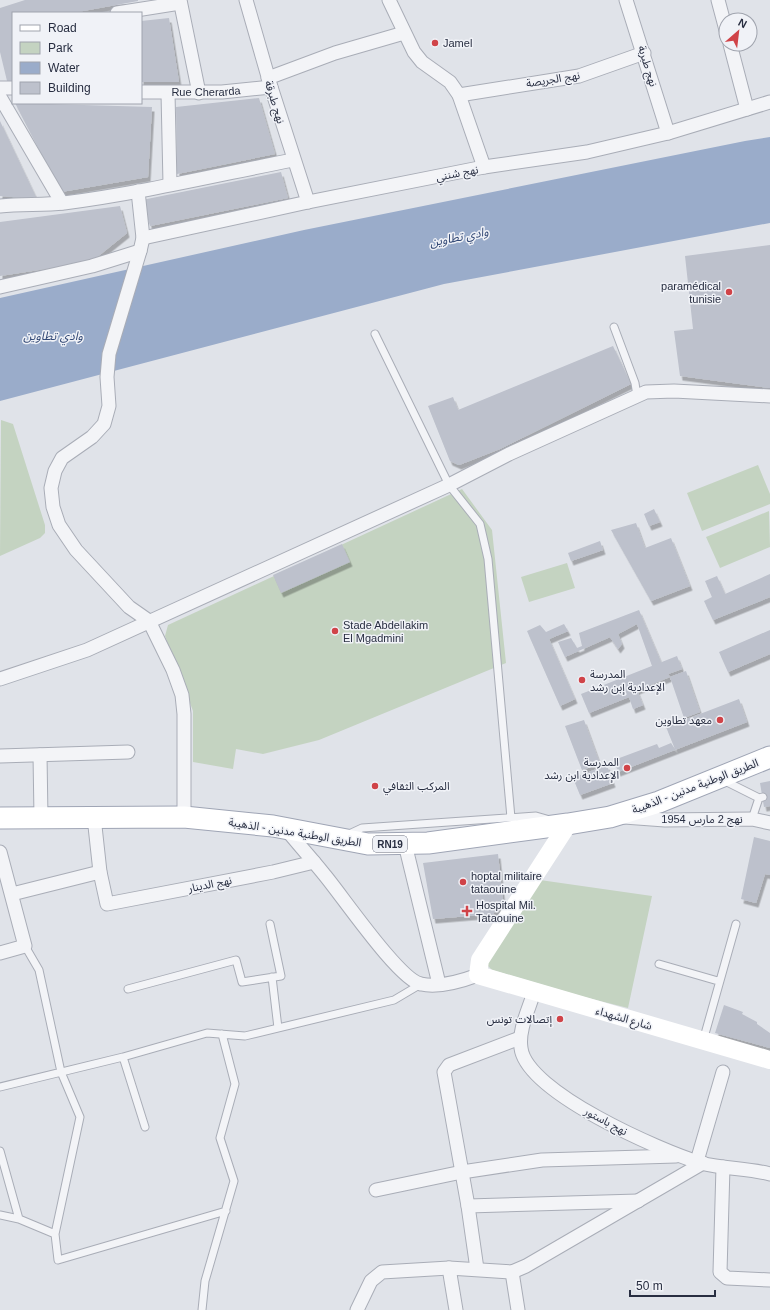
<svg xmlns="http://www.w3.org/2000/svg" width="770" height="1310" font-family="Helvetica,'Noto Sans Arabic',sans-serif">
	<defs>
		<filter id="shadow"><feDropShadow dx="2.5" dy="4.5" stdDeviation="0" flood-color="#0004"/></filter>
	</defs>
	<rect width="100%" height="100%" fill="#e0e3e9"/>
	<!-- green -->
	<path fill="#c4d3c1" d="M1 420 13 424 45 525V533L40 538 0 556Z
		M758 465 770 494V504L702 531 687 493Z
		M462 489 492 530 506 663 319 740 263 754 236 749 233 769 193 762V711L165 636 168 625Z
		M769 511 770 547 720 568 706 537Z
		M567 563 575 588 529 602 521 577Z
		M540 880 652 896 628 1008 584 997 492 970 488 966V959Z"/>
	<!-- water -->
	<path fill="#9aacca" d="M770 137V223L444 284 0 401V298L304 230 745 141Z"/>
	<!-- building -->
	<path fill="#bdc1cc" filter="url(#shadow)" d="M25 0H138V1L72 13H13V81H7L0 52V8Z
		M169 18 179 82H141V21Z
		M259 98 275 154 177 174 176 107Z
		M15 103 152 107 148 177 61 192Z
		M0 121 37 199 0 196Z
		M281 172 288 198 150 226 142 200Z
		M120 206 127 233 91 262 0 276V222Z
		M770 245V388L680 376 674 331 693 329 685 256Z
		M613 346 631 384 500 449 459 465 450 461 428 406 453 397 458 410Z
		M654 509 660 522 649 526 644 514Z
		M636 523 645 548 671 538 690 586 651 601 611 530Z
		M600 541 603 550 571 561 568 553Z
		M342 544 350 562 281 593 273 575Z
		M770 574V597L713 620 704 601 712 597 705 581 717 576 725 594Z
		M639 610 661 662 652 666 637 624 618 634 622 644 618 649 610 637 565 657 558 642 571 638 577 648 582 646 579 633Z
		M564 624 568 631 549 639 575 699 560 706 527 631 540 625 546 632Z
		M770 630V654L728 672 719 652Z
		M677 656 682 669 668 674 670 677 637 690 643 705 633 709 629 697 589 713 581 694Z
		M686 671 700 712 684 718 670 677Z
		M739 699 747 722 618 772 614 760 657 744 659 748 671 743 675 749 666 727Z
		M584 720 600 764 582 770 565 726Z
		M607 765 613 783 580 795 573 778Z
		M770 781V806L764 807 760 783Z
		M754 837 770 841V875L765 874 756 903 741 899Z
		M498 854 503 901 493 914 433 919 423 863Z
		M724 1005 743 1012 742 1014 757 1022V1024L770 1033V1048L715 1033Z"/>
	<g fill="none" stroke-linecap="round" stroke-linejoin="round">
		<defs>
			<path id="lane" d="M614 327 635 383 637 396
				M375 334 449 485 480 524 488 559 511 818
				M723 780 759 798 763 797
				M752 819 759 798
				M347 835 362 828 536 816 550 820
				M25 946 39 970 61 1072 80 1117 55 1234 58 1260 226 1211
				M659 964 718 981
				M272 977 278 1028
				M128 989 236 960 242 982 281 976 270 924
				M703 1041 736 924
				M123 1057 145 1127
				M0 1087 123 1057 207 1033 245 1036 394 1000 421 984
				M0 1151 19 1219
				M0 1215 19 1219 55 1234
				M202 1310 205 1281 234 1181 220 1138 235 1084 222 1034"/>
			<g id="street">
				<path d="M180 0 199 93"/>
				<path d="M246 0 271 87 308 202"/>
				<path d="M389 0 414 52 422 62 450 82 459 95 484 167"/>
				<path d="M626 0 668 133"/>
				<path d="M718 0 726 30"/>
				<path d="M117 13 180 3"/>
				<path d="M730 44 747 109"/>
				<path d="M268 78 335 53 404 33"/>
				<path d="M0 88H13"/>
				<path id="s1" d="M141 92H222L271 87"/>
				<path d="M168 93 170 184"/>
				<path d="M459 95 579 76 644 53"/>
				<path d="M0 97 62 203"/>
				<path d="M138 191 143 238 140 251 109 354 107 377 109 406 104 424 92 437 62 458 55 471 51 488 53 507 59 525 76 550 129 607 149 621 173 670 182 695 184 714V817"/>
				<path d="M0 206C21 204 43 205 64 203 141 193 217 175 293 160"/>
				<path d="M143 238 308 202 484 167 587 152 668 133 770 102"/>
				<path d="M0 287 92 266 140 251"/>
				<path d="M0 679 87 650 449 485 509 454 646 392 674 391 770 396"/>
				<path d="M40 755 41 817"/>
				<path d="M0 756 128 752"/>
				<path d="M94 817 100 872 107 904 273 872 314 862"/>
				<path d="M624 817 665 820 752 819 770 823"/>
				<path d="M286 829C298 844 311 858 323 873 341 894 399 980 421 984 439 988 462 981 478 975"/>
				<path d="M405 844 439 984"/>
				<path d="M0 852 25 946 0 953"/>
				<path d="M12 894 100 872"/>
				<path d="M534 992C529 1009 518 1030 521 1048 526 1092 661 1151 701 1163 723 1169 748 1168 770 1174"/>
				<path d="M697 1161 723 1072"/>
				<path d="M723 1167 720 1272 727 1278 770 1280"/>
				<path d="M376 1190 462 1172 542 1160 676 1156"/>
				<path d="M468 1206 638 1201"/>
				<path d="M449 1268 456 1310"/>
				<path d="M477 1269 468 1206 444 1072 449 1065 520 1038"/>
				<path d="M512 1272 518 1310"/>
				<path d="M357 1310 371 1281 382 1272 449 1268 512 1272 526 1266 703 1163"/>
			</g>
			<path id="primary" d="M0 818 184 817 273 826 368 844 428 843 568 824 610 817 659 802 770 757"/>
		</defs>
		<!-- lane casing -->
		<use href="#lane" stroke="#a9adb7" stroke-width="9"/>
		<!-- street casing -->
		<use href="#street" stroke="#a9adb7" stroke-width="15"/>
		<!-- primary casing -->
		<use href="#primary" stroke="#9fa5b5" stroke-width="23"/>
		<!-- lane -->
		<use href="#lane" stroke="#f3f4f7" stroke-width="7"/>
		<!-- street -->
		<use href="#street" stroke="#f3f4f7" stroke-width="13"/>
		<!-- secondary -->
		<path stroke="#fff" stroke-width="18" d="M568 824 480 960 478 975 770 1060"/>
		<!-- primary -->
		<use href="#primary" stroke="#fff" stroke-width="21"/>
	</g>
	<!-- markers -->
	<g fill="#d04348" stroke="#f0f2f7" stroke-width="1.5">
		<circle cx="435" cy="43" r="4"/>
		<circle cx="729" cy="292" r="4"/>
		<circle cx="335" cy="631" r="4"/>
		<circle cx="582" cy="680" r="4"/>
		<circle cx="720" cy="720" r="4"/>
		<circle cx="627" cy="768" r="4"/>
		<circle cx="375" cy="786" r="4"/>
		<circle cx="463" cy="882" r="4"/>
		<path d="M465 905h4v4h4v4h-4v4h-4v-4h-4v-4h4z"/>
		<circle cx="560" cy="1019" r="4"/>
	</g>
	<g text-anchor="middle" dominant-baseline="central" stroke-width="3" stroke-linejoin="round" paint-order="stroke">
		<!-- shield labels -->
		<rect fill="#f0f2f7" stroke="#646978" stroke-width="1" x="373" y="836" width="34" height="16" rx="3"/>
		<g font-size="10" font-weight="bold" fill="#282e41">
			<text x="390" y="844">RN19</text>
		</g>
		<!-- poi labels -->
		<g font-size="11" fill="#282e41" stroke="#f0f2f7" text-anchor="start">
			<text x="443" y="43">Jamel</text>
			<text x="721" y="286" text-anchor="end">paramédical<tspan x="721" dy="13">tunisie</tspan></text>
			<text x="343" y="625">Stade Abdelاakim<tspan x="343" dy="13">El Mgadmini</tspan></text>
			<text x="590" y="674">المدرسة<tspan x="590" dy="13">الإعدادية إبن رشد</tspan></text>
			<text x="712" y="720" text-anchor="end">معهد تطاوين</text>
			<text x="619" y="762" text-anchor="end">المدرسة<tspan x="619" dy="13">الإعدادية ابن رشد</tspan></text>
			<text x="383" y="786">المركب الثقافي</text>
			<text x="471" y="876">hoptal militaire<tspan x="471" dy="13">tataouine</tspan></text>
			<text x="476" y="905">Hospital Mil.<tspan x="476" dy="13">Tataouine</tspan></text>
			<text x="552" y="1019" text-anchor="end">إتصالات تونس</text>
		</g>
		<!-- street labels -->
		<g font-size="11" fill="#282e41" stroke="#f0f2f7">
			<text transform="translate(648 66) rotate(73)">نهج طبربة</text>
			<text transform="translate(553 79) rotate(-9)">نهج الجريصة</text>
			<text stroke="none"><textPath href="#s1" startOffset="65">Rue Cherarda</textPath></text>
			<text transform="translate(275 102) rotate(73)">نهج طبرقة</text>
			<text transform="translate(457 173) rotate(-11)">نهج شنني</text>
			<text transform="translate(695 786) rotate(-21)">الطريق الوطنية مدنين - الذهيبة</text>
			<text x="702" y="819">نهج 2 مارس 1954</text>
			<text transform="translate(295 832) rotate(9)">الطريق الوطنية مدنين - الذهيبة</text>
			<text transform="translate(210 884) rotate(-11)">نهج الدينار</text>
			<text transform="translate(624 1018) rotate(16)">شارع الشهداء</text>
			<text transform="translate(606 1121) rotate(28)">نهج باستور</text>
		</g>
		<!-- water labels -->
		<g font-size="12" font-style="italic" fill="#324875" stroke="#f0f2f7">
			<text transform="translate(459 237) rotate(-11)">وادي تطاوين</text>
			<text x="53" y="336">وادي تطاوين</text>
		</g>
	</g>
	<!-- legend -->
	<rect x="12" y="12" width="130" height="92" fill="#f0f2f7" stroke="#a0a4ae"/>
	<rect x="20" y="25" width="20" height="6" fill="#ffffff" stroke="#a0a4ae"/>
	<text x="48" y="32" font-size="12" fill="#282e41">Road</text>
	<rect x="20" y="42" width="20" height="12" fill="#c4d3c1" stroke="#a0a4ae"/>
	<text x="48" y="52" font-size="12" fill="#282e41">Park</text>
	<rect x="20" y="62" width="20" height="12" fill="#9aacca" stroke="#a0a4ae"/>
	<text x="48" y="72" font-size="12" fill="#282e41">Water</text>
	<rect x="20" y="82" width="20" height="12" fill="#bdc1cc" stroke="#a0a4ae"/>
	<text x="48" y="92" font-size="12" fill="#282e41">Building</text>
	<!-- north arrow -->
	<g transform="translate(738 32) rotate(28)"><circle r="19" fill="#f0f2f7" stroke="#a0a4ae"/>
	<path d="M0-3L7 15L0 10L-7 15Z" fill="#d04348"/>
	<text y="-6" font-size="11" font-weight="bold" text-anchor="middle" fill="#282e41">N</text>
	</g>
	<!-- scale -->
	<path d="M630 1290v6h85v-6" fill="none" stroke="#282e41" stroke-width="2"/>
	<text x="636" y="1290" font-size="12" fill="#282e41" stroke="#f0f2f7" stroke-width="3" paint-order="stroke">50 m</text>
</svg>
